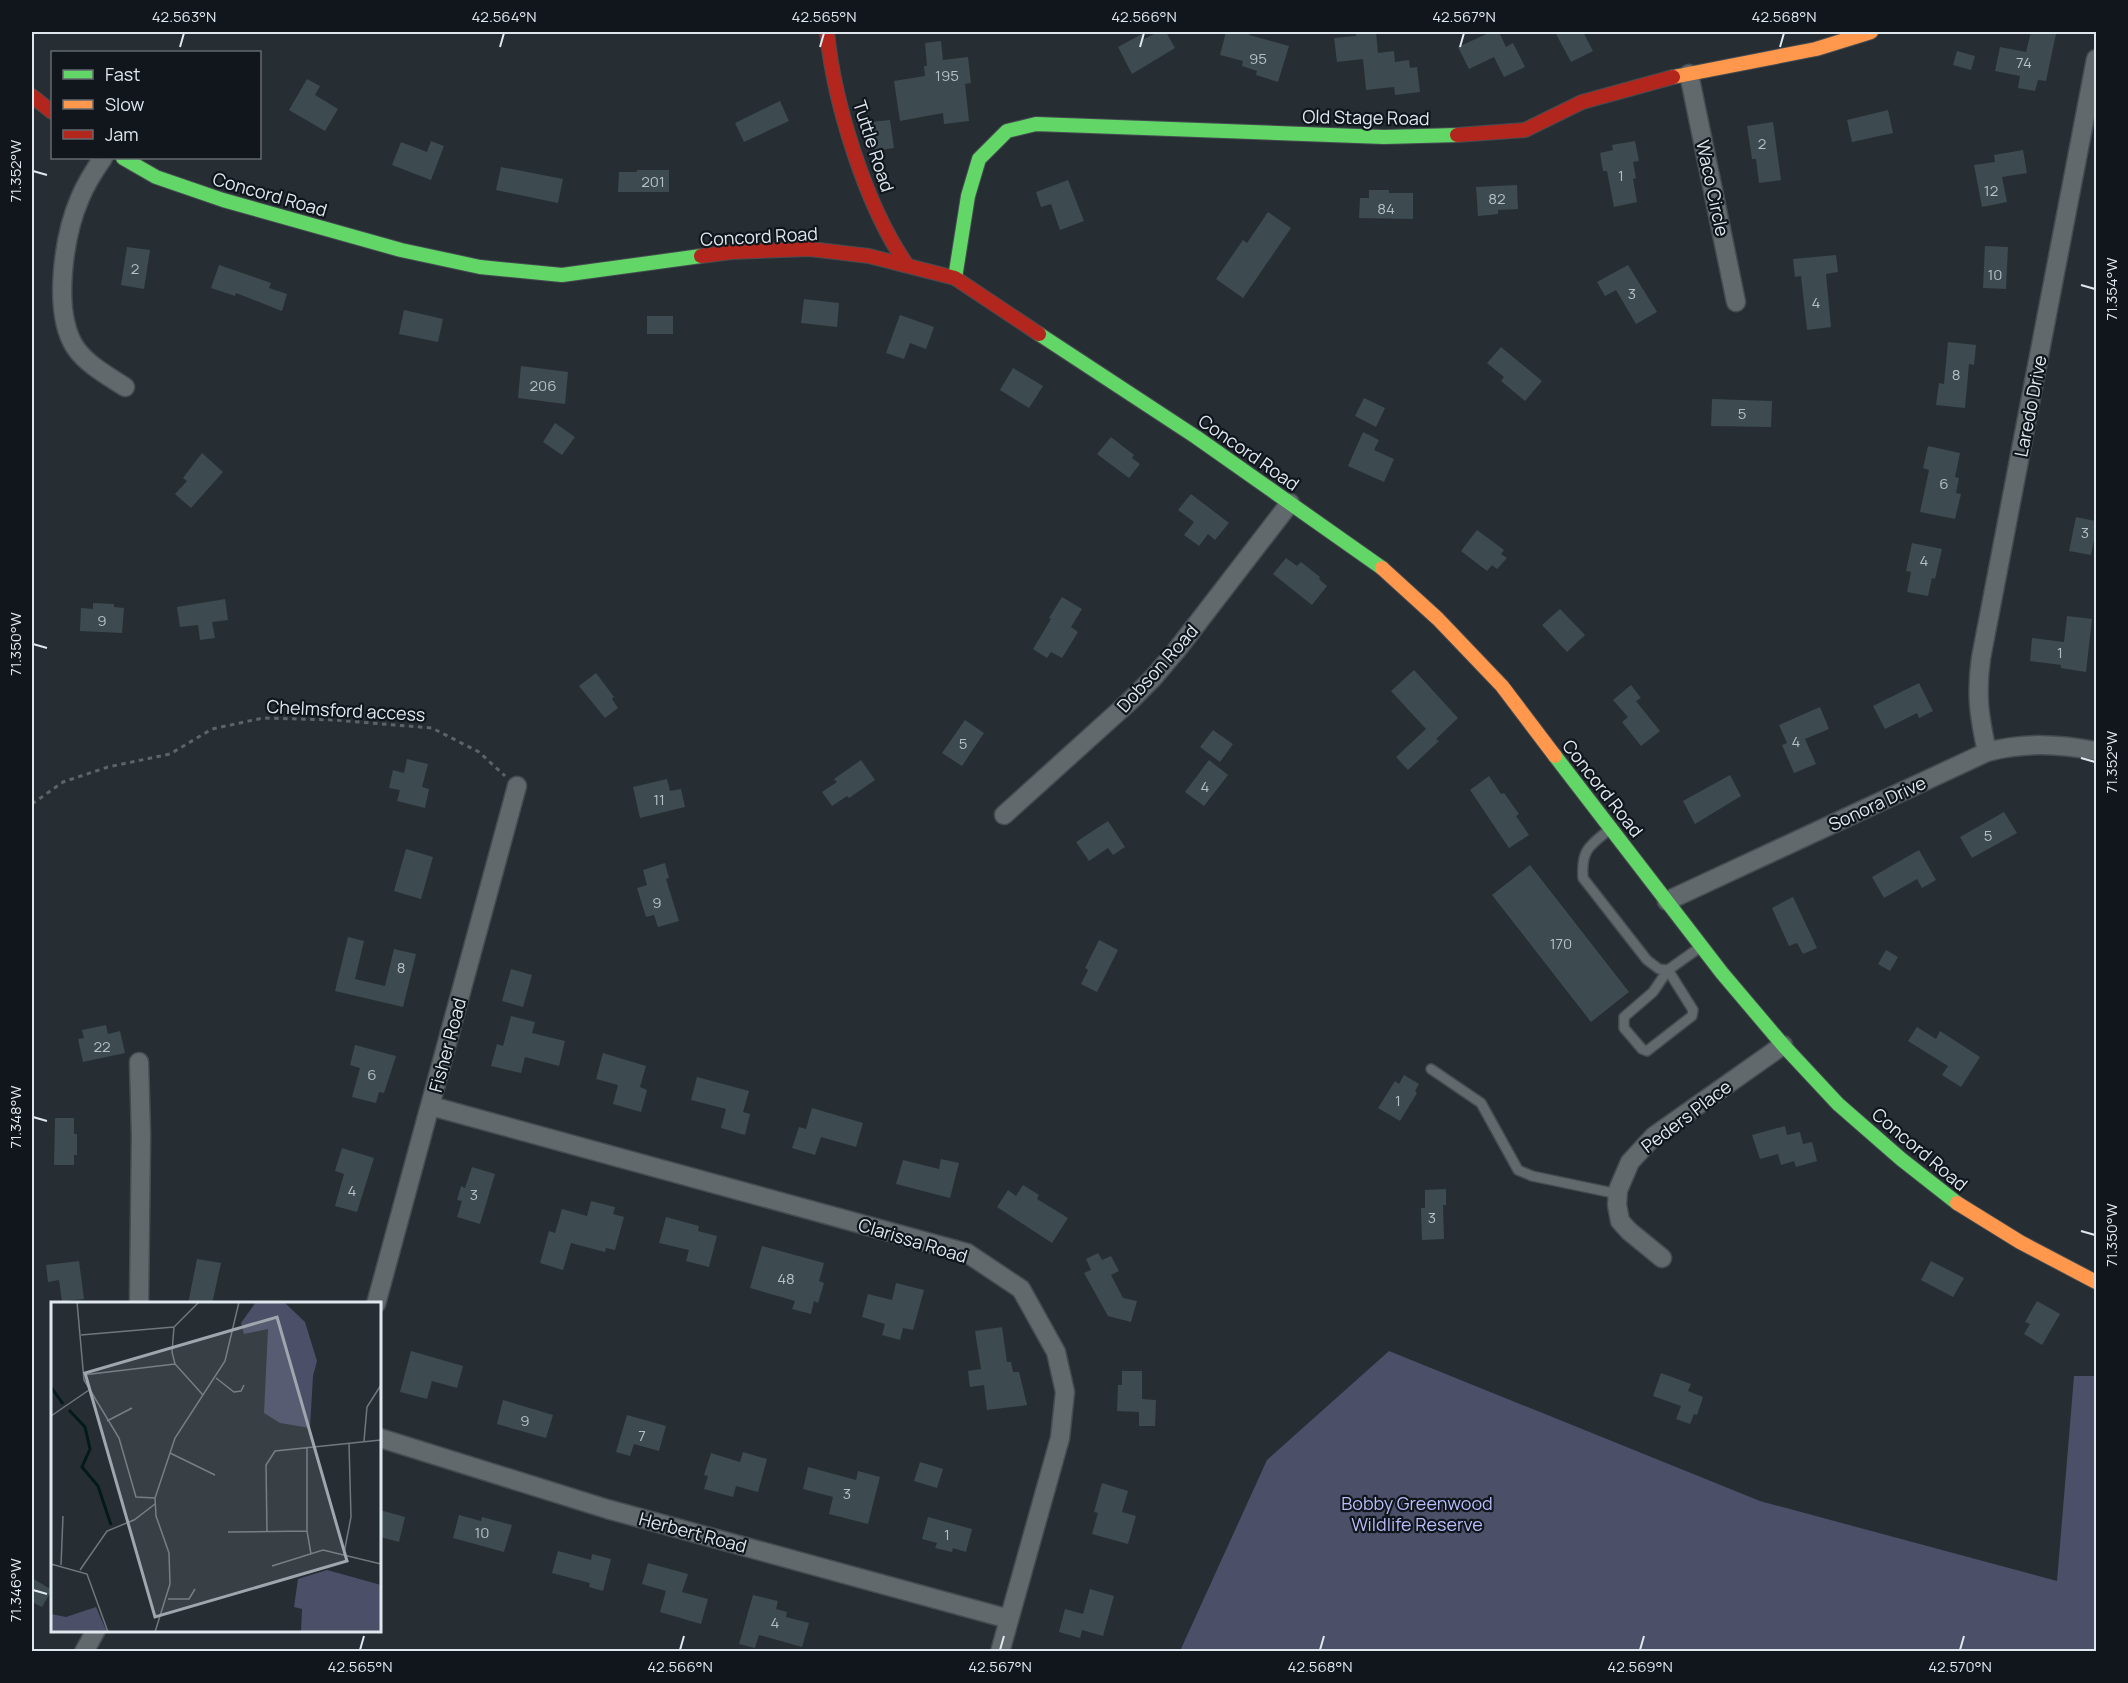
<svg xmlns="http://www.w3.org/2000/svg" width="2128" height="1683" font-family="Manrope,sans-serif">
	<rect width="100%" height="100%" fill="#262e33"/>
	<!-- green -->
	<path fill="#4c4f68" d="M1389 1351 1760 1501 2057 1581 2074 1376H2096V1651H1180L1267 1460Z"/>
	<!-- building -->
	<path fill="#3d4a4f" d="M1158 32H1166L1175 48 1132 74 1118 47 1142 34 1144 39Z
		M1226 32H1250L1249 35 1289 46 1278 82 1256 75 1257 71 1242 66 1243 61 1220 55Z
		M1356 32H1376L1378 53 1394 51 1395 62 1409 60 1410 68 1417 67 1420 92 1395 95 1394 87 1366 90 1363 59 1337 62 1334 38 1356 36Z
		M1491 32H1499L1506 47 1513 43 1525 67 1504 77 1494 57 1469 69 1458 47Z
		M1555 32H1583L1593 51 1571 62Z
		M2031 32 2056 34 2046 81 2038 80 2035 91 2018 88 2020 76 1995 71 2000 47 2026 52Z
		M941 41 943 60 968 57 971 83 965 84 969 121 944 124 943 113 900 121 894 81 925 76 924 66H927L925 43Z
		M1957 51 1975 56 1971 70 1953 65Z
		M307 79 320 86 315 95 338 109 325 131 289 110Z
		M780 101 789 121 744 142 735 123Z
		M1888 110 1893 133 1852 142 1847 120Z
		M890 120 894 148 875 151 871 122Z
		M1773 122 1781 180 1759 183 1756 159H1752L1747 126Z
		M431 141 444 146 431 180 392 165 401 142 427 152Z
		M1635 141 1639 161 1633 162 1636 178 1633 179 1637 202 1614 207 1607 171H1603L1600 153 1613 150 1612 145Z
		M2023 150 2027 173 2002 177 2007 202 1982 207 1974 165 1995 162 1994 155Z
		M501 167 563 179 558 203 496 190Z
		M637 170H669V192H618L619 172H637Z
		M1068 180 1084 221 1060 230 1051 204 1041 207 1036 192Z
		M1517 185 1518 209 1498 210V214L1478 216 1476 187Z
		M1369 190H1389V193H1413V219L1359 218 1360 198H1369Z
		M1268 212 1291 228 1243 298 1216 279 1243 240 1247 243Z
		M1985 246 2008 247 2006 289 1983 288Z
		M127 247 150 250 144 289 121 285Z
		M1836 255 1838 272 1826 274 1831 327 1807 330 1801 276 1795 277 1793 259Z
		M219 265 271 283 269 288 287 294 282 311 236 293 235 296 211 288Z
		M1628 265 1657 312 1636 324 1616 290 1605 296 1597 282Z
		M804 299 839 303 837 327 801 323Z
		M404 310 443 319 438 342 399 334Z
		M900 315 934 327 926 349 910 343 904 359 886 353Z
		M647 316H673V334H647Z
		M1948 342 1976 345 1974 365 1969 364 1965 408 1936 405 1939 383 1944 384Z
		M1501 347 1542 381 1525 401 1501 381 1504 377 1487 363Z
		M521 366 568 372 565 404 518 398Z
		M1013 368 1043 386 1029 408 1000 390Z
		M1364 398 1385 408 1376 427 1355 416Z
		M1712 399 1772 401 1771 427 1711 426Z
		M555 423 575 437 562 455 543 442Z
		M1363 432 1379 440 1374 450 1394 459 1384 482 1348 466Z
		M1111 437 1134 455 1132 458 1140 464 1129 478 1097 454Z
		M1928 446 1960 453 1955 477 1959 478 1956 493 1961 494 1955 519 1920 512 1929 470 1923 468Z
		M202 453 223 472 191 508 175 494 187 481 183 478Z
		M1191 494 1229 523 1215 540 1208 534 1199 546 1184 535 1194 522 1178 510Z
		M2076 517 2095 521 2094 525H2097L2091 555 2069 551Z
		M1477 530 1504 550 1501 554 1507 558 1497 569 1492 565 1487 571 1461 551Z
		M1912 543 1942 549 1935 579 1932 578 1928 596 1907 592 1911 572 1906 571Z
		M1286 558 1297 566 1301 562 1320 577 1319 579 1327 586 1312 605 1273 574Z
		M1062 597 1082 609 1071 627 1078 632 1062 658 1051 652 1047 658 1033 649 1051 619 1049 618Z
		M225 599 228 620 212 622 215 638 200 640 198 625 180 627 177 607Z
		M93 603 114 604V607L124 608 122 633 80 631 81 608 93 609Z
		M1560 609 1585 635 1567 652 1542 625Z
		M2067 616 2092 619 2086 672 2061 668V665L2030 661 2032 638 2064 642Z
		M1414 670 1458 718 1436 739 1439 741 1408 770 1396 757 1426 729 1391 691Z
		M596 673 614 697 612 699 618 708 605 718 579 686Z
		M1919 683 1933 711 1919 718 1917 713 1885 729 1873 706Z
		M1631 685 1641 698 1636 701 1660 731 1641 746 1622 722 1628 717 1613 700Z
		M1820 707 1829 729 1805 739 1816 764 1794 773 1782 745 1787 743 1779 725Z
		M965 720 984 733 962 766 942 753Z
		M1213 730 1233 744 1220 762 1200 747Z
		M407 759 428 764 422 787 429 789 425 808 397 801 400 790 389 788 393 770 404 773Z
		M861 760 875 780 849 798 847 796 832 806 822 792 837 782 834 779Z
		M1209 760 1228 775 1204 806 1185 792Z
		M1730 775 1741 796 1695 824 1683 801Z
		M1489 776 1501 794 1504 793 1519 814 1516 816 1529 835 1509 848 1470 790Z
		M667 779 670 791 681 789 685 807 640 818 633 787Z
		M2004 812 2017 833 1972 858 1960 837Z
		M1108 821 1125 847 1113 855 1108 848 1089 861 1076 842Z
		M406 849 433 857 421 899 394 891Z
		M1919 850 1936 880 1922 888 1917 879 1884 898 1872 877Z
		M665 863 669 878 666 879 679 921 658 927 654 915 646 917 637 888 647 885 643 870Z
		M1530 865 1629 992 1591 1022 1492 895Z
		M1793 897 1817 948 1803 954 1797 943 1789 946 1772 908Z
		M348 937 364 941 355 979 385 986 394 949 416 954 403 1007 335 991Z
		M1099 940 1118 950 1097 992 1081 984 1088 970 1085 968Z
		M1886 950 1898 957 1890 971 1878 964Z
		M511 969 532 975 523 1007 502 1001Z
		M511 1016 535 1022 532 1033 565 1041 559 1066 525 1057 521 1073 491 1066 497 1044 503 1046Z
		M106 1025 108 1034 120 1031 125 1053 83 1062 78 1039 84 1038 82 1030Z
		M1917 1027 1936 1039 1940 1031 1980 1057 1961 1087 1942 1075 1948 1066 1908 1041Z
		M355 1045 396 1056 384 1093 379 1092 376 1103 352 1097 360 1068 350 1065Z
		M603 1053 646 1066 640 1087 647 1090 641 1112 613 1104 618 1085 596 1079Z
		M1404 1075 1419 1084 1415 1091 1417 1093 1400 1121 1378 1108 1395 1081 1399 1084Z
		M697 1077 749 1091 743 1112 750 1114 745 1135 721 1128 726 1109 691 1100Z
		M812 1108 863 1123 856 1147 821 1137 815 1155 792 1148 799 1127 806 1129Z
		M55 1118H74V1134H77V1155H74V1165H54Z
		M1785 1126 1787 1135 1800 1132 1803 1144 1812 1142 1817 1161 1796 1167 1794 1161 1781 1165 1778 1154 1760 1159 1752 1135Z
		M342 1148 374 1158 357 1212 335 1206 344 1174 335 1171Z
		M941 1159 959 1163 950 1198 896 1184 903 1160 939 1169Z
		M472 1167 495 1174 480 1224 457 1217 462 1201 457 1200 461 1186 465 1188Z
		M1023 1185 1039 1195 1037 1199 1068 1218 1052 1243 997 1207 1008 1190 1016 1196Z
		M1446 1189V1205H1443L1444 1239 1422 1240 1421 1208H1425V1190Z
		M591 1201 615 1207 613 1214 624 1217 615 1250 606 1248 605 1252 571 1243 563 1270 540 1263 549 1231 555 1233 562 1209 587 1216Z
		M666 1217 699 1226 698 1231 717 1236 709 1267 686 1261 689 1250 659 1243Z
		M762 1246 824 1263 819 1281 824 1283 818 1303 814 1301 811 1314 792 1309 795 1301 750 1288Z
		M1098 1253 1102 1260 1111 1256 1119 1271 1111 1275 1123 1298 1137 1301 1131 1322 1108 1316 1084 1273 1091 1270 1086 1259Z
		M197 1259 221 1263 212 1304H188Z
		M79 1261 84 1299 62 1301 59 1280 48 1282 46 1265Z
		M1931 1261 1964 1278 1953 1297 1921 1280Z
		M896 1283 924 1290 913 1330 903 1328 900 1340 882 1335 885 1324 862 1317 868 1294 892 1300Z
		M2037 1301 2060 1314 2042 1345 2024 1334 2030 1324 2025 1322Z
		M1002 1327 1007 1362H1011L1013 1372H1019L1027 1405 987 1410 984 1385 970 1387 968 1371 981 1369 975 1331Z
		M411 1351 463 1366 457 1388 432 1381 427 1399 400 1392Z
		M1122 1371H1142V1399L1156 1400 1155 1426H1139V1412L1117 1411 1118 1385H1122Z
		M1661 1373 1691 1384 1688 1391 1703 1397 1697 1415 1694 1414 1690 1424 1676 1419 1681 1406 1653 1396Z
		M503 1400 553 1415 546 1438 497 1424Z
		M627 1415 666 1426 659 1451 634 1444 630 1456 616 1452Z
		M743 1452 767 1459 758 1492 736 1486 733 1497 704 1489 708 1476 704 1475 711 1453 740 1462Z
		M920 1462 943 1469 937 1488 914 1481Z
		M808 1467 856 1480 858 1471 880 1477 868 1524 829 1514 833 1497 803 1489Z
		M1102 1483 1128 1491 1122 1512 1136 1516 1128 1544 1092 1534 1098 1513 1094 1512Z
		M380 1510 405 1517 399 1542 380 1537Z
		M459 1515 481 1521 482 1517 512 1525 504 1552 453 1538Z
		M928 1517 972 1529 966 1552 953 1548 952 1552 935 1548 937 1543 922 1539Z
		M558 1551 591 1560 592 1554 611 1559 603 1591 589 1587 590 1583 552 1573Z
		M648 1563 688 1574 682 1592 708 1599 701 1624 660 1612 666 1591 642 1584Z
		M32 1578 52 1590 42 1607 32 1602Z
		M1090 1589 1114 1596 1103 1636 1082 1630 1080 1638 1059 1632 1065 1609 1083 1614Z
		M753 1595 778 1601 776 1609 787 1612 786 1617 809 1623 802 1647 759 1635 755 1648 739 1644Z"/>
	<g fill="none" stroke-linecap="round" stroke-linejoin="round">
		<defs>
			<path id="lane" d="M1609 830C1589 846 1581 850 1583 878L1647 960 1659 969 1668 970 1699 948
				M1668 970 1693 1010 1692 1016 1647 1051 1642 1049 1624 1028V1017L1653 992Z
				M1431 1069 1481 1103 1518 1170 1532 1176 1618 1194"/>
			<path id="street" d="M1689 74 1736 302
				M103 158C94 171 86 183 80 198 64 235 52 311 75 347 86 364 108 376 125 387
				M1987 752C1979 716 1976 694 1981 658L2096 59
				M1004 815 1129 702 1153 678 1176 651 1290 503
				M1667 901 1987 752C2024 742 2059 744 2096 751
				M431 1106 967 1253 1021 1289 1056 1352 1065 1392 1060 1438 1000 1652
				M1662 1258 1629 1231 1620 1221 1617 1205 1618 1190 1630 1162 1654 1136 1783 1045
				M139 1304 141 1135 139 1062
				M376 1304 517 786
				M380 1438 607 1509 1009 1619
				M84 1652 96 1630"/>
			<path id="fast" d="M123 158 156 177 223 200 401 250 480 267 562 275 701 256
				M955 278 968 196 979 159 1007 131 1036 124 1384 137 1457 135
				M1039 334 1196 437 1382 568
				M1555 756 1722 973 1783 1045 1838 1104 1901 1159 1957 1203"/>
			<path id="slow" d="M1673 77 1816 49 1871 32
				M1382 568 1438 619 1502 686 1555 756
				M1957 1203 2020 1242 2096 1282"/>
			<path id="jam" d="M827 32C834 103 866 207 907 265
				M32 96 52 112
				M1457 135 1525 130 1582 102 1673 77
				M701 256 732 252 810 249 869 256 955 278 1039 334"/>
		</defs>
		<!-- lane casing -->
		<use href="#lane" stroke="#454c51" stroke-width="12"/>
		<!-- street casing -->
		<use href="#street" stroke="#454c51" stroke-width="21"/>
		<!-- fast casing -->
		<use href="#fast" stroke="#454c51" stroke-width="16"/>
		<!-- slow casing -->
		<use href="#slow" stroke="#454c51" stroke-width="16"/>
		<!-- jam casing -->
		<use href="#jam" stroke="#454c51" stroke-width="16"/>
		<!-- path -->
		<path stroke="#5d6468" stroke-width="3" stroke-dasharray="4.5 4.5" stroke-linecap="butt" d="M32 804 63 782 108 767 170 754 212 729 263 718 334 720 432 728 479 752 505 776"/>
		<!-- lane -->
		<use href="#lane" stroke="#62696d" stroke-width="9"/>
		<!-- street -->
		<use href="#street" stroke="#62696d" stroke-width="18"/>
		<!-- fast -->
		<use href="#fast" stroke="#63d668" stroke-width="14"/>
		<!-- slow -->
		<use href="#slow" stroke="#ff974d" stroke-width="14"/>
		<!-- jam -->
		<use href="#jam" stroke="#b3261e" stroke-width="14"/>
	</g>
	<!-- ticks -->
	<path fill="none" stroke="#dfe8ef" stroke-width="2" d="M180 47 184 33M500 47 504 33M820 47 824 33M1140 47 1144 33M1460 47 1464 33M1780 47 1784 33M33 171 47 175M2081 285 2095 289M33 644 47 648M2081 758 2095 762M33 1117 47 1121M2081 1231 2095 1235M33 1590 47 1594M360 1650 364 1636M680 1650 684 1636M1000 1650 1004 1636M1320 1650 1324 1636M1640 1650 1644 1636M1960 1650 1964 1636"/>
	<g text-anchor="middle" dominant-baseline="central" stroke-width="4.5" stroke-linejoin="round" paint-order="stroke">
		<!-- number labels -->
		<g font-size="15" fill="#b6c0c7">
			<text x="1258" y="58">95</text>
			<text x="2024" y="62">74</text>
			<text x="947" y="75">195</text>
			<text x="1762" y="143">2</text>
			<text x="1621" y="175">1</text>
			<text x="653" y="181">201</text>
			<text x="1991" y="190">12</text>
			<text x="1497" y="198">82</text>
			<text x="1386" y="208">84</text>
			<text x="135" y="268">2</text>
			<text x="1995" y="274">10</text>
			<text x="1632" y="293">3</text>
			<text x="1816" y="302">4</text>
			<text x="1956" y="374">8</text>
			<text x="543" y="385">206</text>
			<text x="1742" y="413">5</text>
			<text x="1944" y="483">6</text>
			<text x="2085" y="532">3</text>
			<text x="1924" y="560">4</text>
			<text x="102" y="620">9</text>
			<text x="2060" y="652">1</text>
			<text x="1796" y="741">4</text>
			<text x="963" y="743">5</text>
			<text x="1205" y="786">4</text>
			<text x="659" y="799">11</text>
			<text x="1988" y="835">5</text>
			<text x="657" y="902">9</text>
			<text x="1561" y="943">170</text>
			<text x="401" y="967">8</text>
			<text x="102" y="1046">22</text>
			<text x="372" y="1074">6</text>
			<text x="1398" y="1100">1</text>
			<text x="352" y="1190">4</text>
			<text x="474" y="1194">3</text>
			<text x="1432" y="1217">3</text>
			<text x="786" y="1278">48</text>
			<text x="525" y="1420">9</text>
			<text x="642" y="1435">7</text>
			<text x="847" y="1493">3</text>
			<text x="482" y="1532">10</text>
			<text x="947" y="1534">1</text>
			<text x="775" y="1622">4</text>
		</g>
		<!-- street labels -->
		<g font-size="18" fill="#dfe8ef" stroke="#10161b">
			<text transform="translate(1366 117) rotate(1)">Old Stage Road</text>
			<text transform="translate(874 146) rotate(72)">Tuttle Road</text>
			<text transform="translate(1713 188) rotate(78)">Waco Circle</text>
			<text transform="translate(270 194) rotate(16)">Concord Road</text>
			<text transform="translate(759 236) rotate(-3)">Concord Road</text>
			<text transform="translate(2030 406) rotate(-79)">Laredo Drive</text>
			<text transform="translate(1249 452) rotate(35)">Concord Road</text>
			<text transform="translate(1157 668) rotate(-48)">Dobson Road</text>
			<text transform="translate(346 710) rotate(3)">Chelmsford access</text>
			<text transform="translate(1603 788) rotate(52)">Concord Road</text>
			<text transform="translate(1877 803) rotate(-25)">Sonora Drive</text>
			<text transform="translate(447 1045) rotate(-75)">Fisher Road</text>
			<text transform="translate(1686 1116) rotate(-37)">Peders Place</text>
			<text transform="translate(1920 1149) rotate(40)">Concord Road</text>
			<text transform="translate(913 1240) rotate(17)">Clarissa Road</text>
			<text transform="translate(693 1532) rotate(15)">Herbert Road</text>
		</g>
		<!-- park labels -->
		<g font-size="18" fill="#b8bdfb" stroke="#10161b">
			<text x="1417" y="1503">Bobby Greenwood<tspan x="1417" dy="21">Wildlife Reserve</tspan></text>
		</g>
	</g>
	<!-- overview -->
	<g transform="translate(51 1302)">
		<rect width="330" height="330" fill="#262e33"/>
		<path d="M205 0H233L254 20 266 59 262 74 259 126 229 121 213 111 217 27 193 32 190 21ZM276 268 330 283V330H250L251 307 243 305 247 277ZM45 305 56 330H0V312L15 315Z" fill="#4c4f68"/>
		<path fill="none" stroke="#03191a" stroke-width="3" d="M0 85 12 102M18 108 34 125 39 147 31 165 47 184 60 223"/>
		<path fill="none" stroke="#70787e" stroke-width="1.5" d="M26 0 33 78 68 136 85 195 104 196M148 0 123 25 121 50 124 62 152 93M30 33 123 25M32 73 124 62M165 76 183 90 190 89 193 83M0 114 38 88M56 119 81 106M313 139 316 105 330 83M256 146V229L260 252M119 151 164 173M216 229 215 163 224 149 330 138M177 230 256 229M293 251 300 215 298 141M0 262 36 272 57 330M10 263 12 214M221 264 272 248 330 262M29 268 56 229 83 218 104 202M117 297H138L144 287M104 330 119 282 118 251 105 214 104 196 124 136 174 59 188 0"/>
		<path fill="#9ea7ad" fill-opacity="0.15" stroke="#9ea7ad" stroke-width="3" d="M226 15 296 259 104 315 34 71Z"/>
		<rect width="330" height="330" fill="none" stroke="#dfe8ef" stroke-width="3"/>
	</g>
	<!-- border -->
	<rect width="2128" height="1683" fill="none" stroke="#10161b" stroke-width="66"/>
	<!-- legend -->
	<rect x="51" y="51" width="210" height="108" fill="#10161b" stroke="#636a70" stroke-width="1.5"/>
	<rect x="63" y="70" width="30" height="9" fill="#63d668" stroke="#636a70" stroke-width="1.5"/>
	<text x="105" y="81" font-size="18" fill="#dfe8ef">Fast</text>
	<rect x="63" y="100" width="30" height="9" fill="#ff974d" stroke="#636a70" stroke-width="1.5"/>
	<text x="105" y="111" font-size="18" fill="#dfe8ef">Slow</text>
	<rect x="63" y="130" width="30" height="9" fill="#b3261e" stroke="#636a70" stroke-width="1.5"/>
	<text x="105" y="141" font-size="18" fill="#dfe8ef">Jam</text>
	<rect x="33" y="33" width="2062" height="1617" fill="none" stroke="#dfe8ef" stroke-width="2"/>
	<g font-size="15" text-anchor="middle" fill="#dfe8ef">
		<text x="184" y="22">42.563°N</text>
		<text x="504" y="22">42.564°N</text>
		<text x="824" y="22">42.565°N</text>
		<text x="1144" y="22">42.566°N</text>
		<text x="1464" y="22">42.567°N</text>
		<text x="1784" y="22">42.568°N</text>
		<text transform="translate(16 171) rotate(-90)" y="5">71.352°W</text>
		<text transform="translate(2112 289) rotate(-90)" y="5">71.354°W</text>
		<text transform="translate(16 644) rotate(-90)" y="5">71.350°W</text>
		<text transform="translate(2112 762) rotate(-90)" y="5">71.352°W</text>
		<text transform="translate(16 1117) rotate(-90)" y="5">71.348°W</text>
		<text transform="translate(2112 1235) rotate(-90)" y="5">71.350°W</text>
		<text transform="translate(16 1590) rotate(-90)" y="5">71.346°W</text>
		<text x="360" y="1672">42.565°N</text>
		<text x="680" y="1672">42.566°N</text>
		<text x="1000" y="1672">42.567°N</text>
		<text x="1320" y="1672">42.568°N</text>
		<text x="1640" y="1672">42.569°N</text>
		<text x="1960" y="1672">42.570°N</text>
	</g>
</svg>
